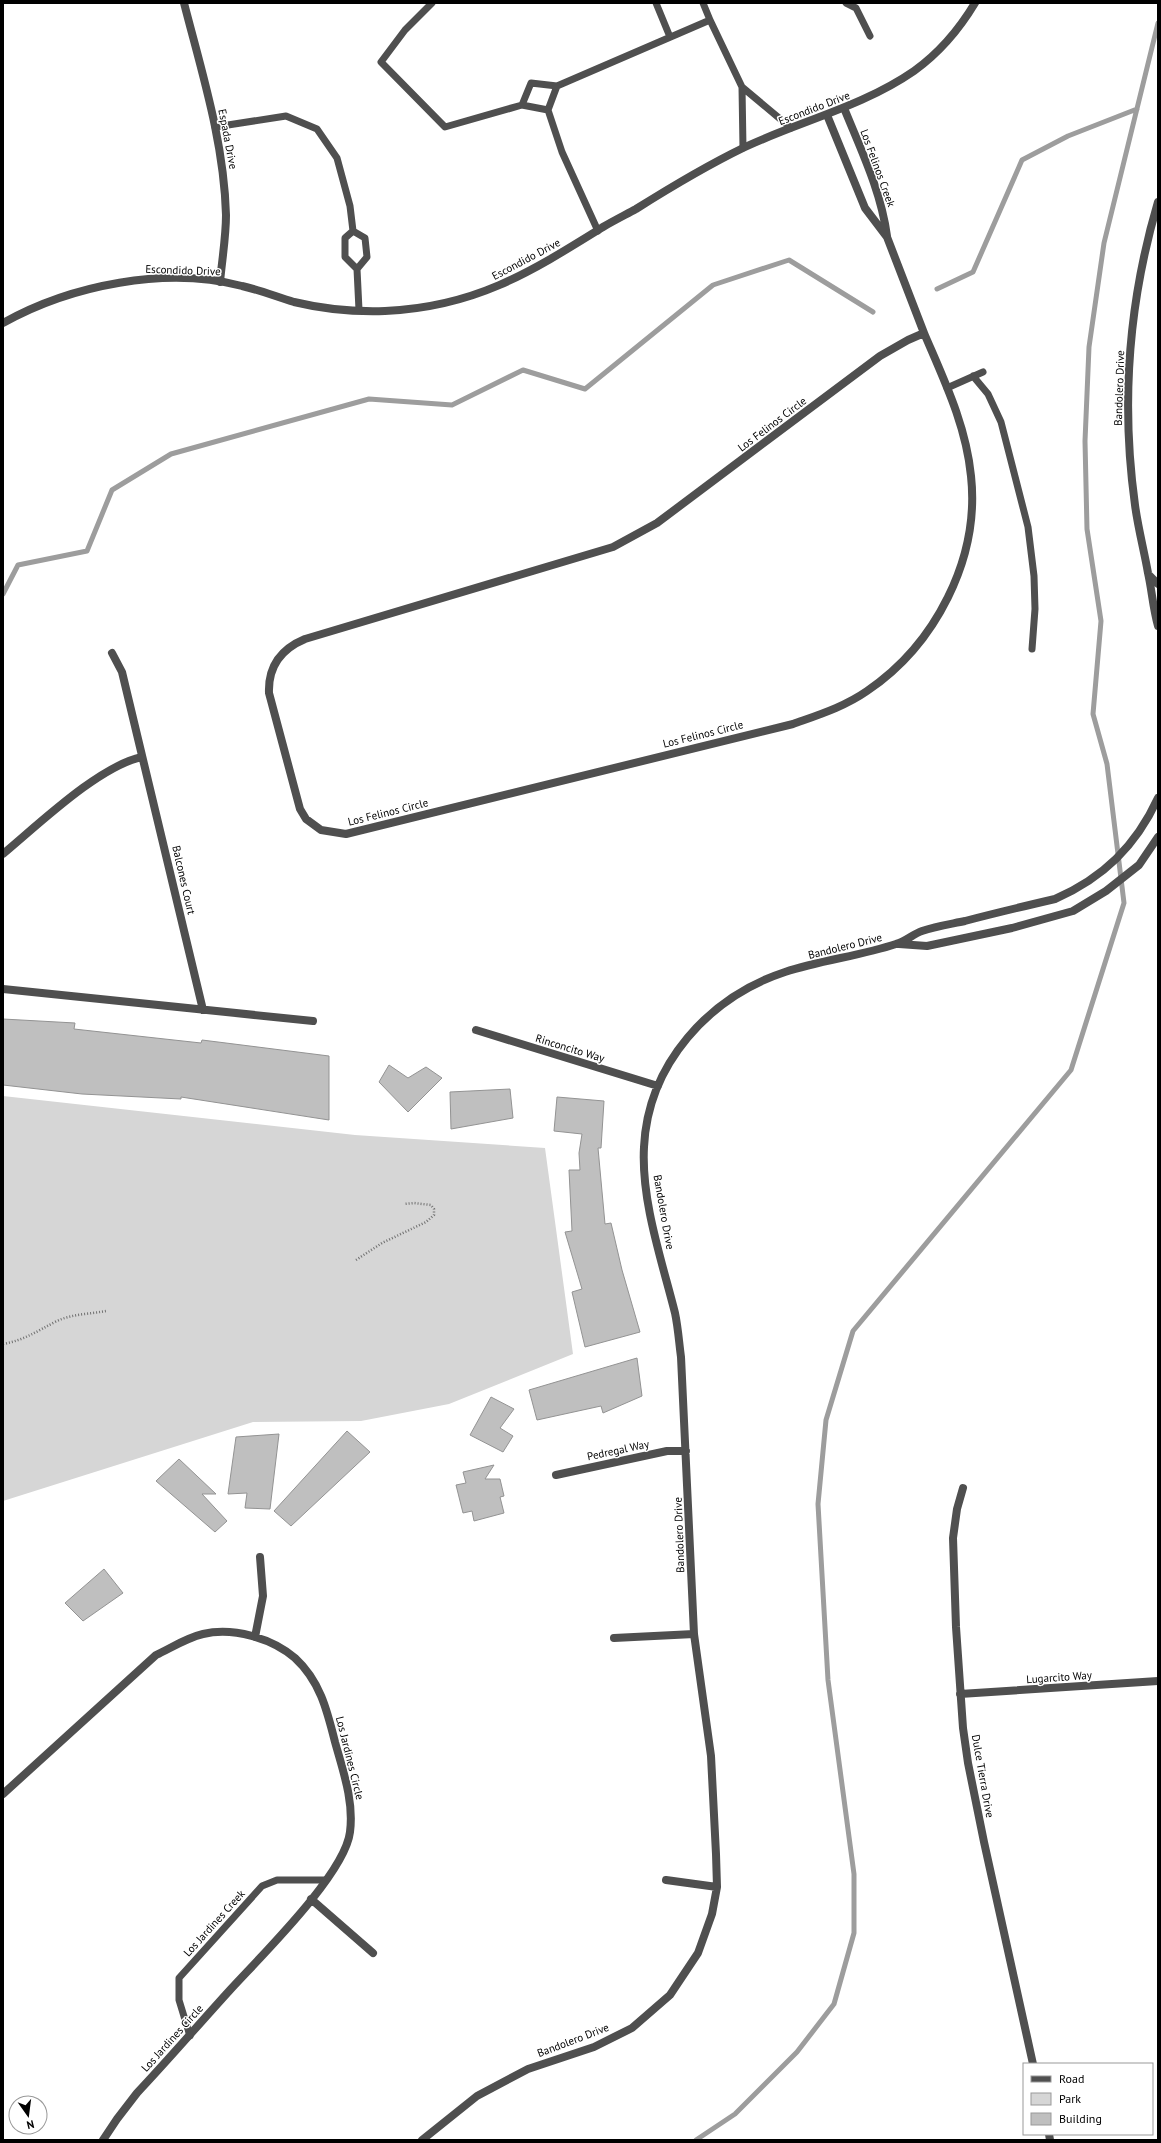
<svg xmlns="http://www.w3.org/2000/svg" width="1161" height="2143" font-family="'PT Sans',sans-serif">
	<rect width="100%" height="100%" fill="#fff"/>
	<!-- green -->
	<path fill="#d6d6d6" d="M3 1096 355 1135 545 1148 573 1354 449 1404 361 1421 253 1422 3 1501Z"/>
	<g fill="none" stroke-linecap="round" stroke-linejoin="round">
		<!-- stream -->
		<path stroke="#9d9d9d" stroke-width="5" d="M937 289 973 272 1022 160 1068 136 1137 109
			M3 594 18 565 87 551 112 490 171 454 369 399 452 405 523 370 585 389 713 285 789 260 873 312
			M696 2140 735 2114 797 2052 834 2004 854 1933V1874L828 1680 818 1504 826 1420 853 1331 1071 1070 1124 903 1107 764 1093 714 1101 621 1087 529 1085 441 1089 347 1104 243 1158 23"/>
	</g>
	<!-- building -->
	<path fill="#bfbfbf" stroke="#939393" d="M3 1019 75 1023 74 1029 201 1043 202 1040 329 1056V1120L181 1097V1099L82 1094 3 1085Z
		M389 1065 408 1078 426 1067 442 1078 408 1112 379 1082Z
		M510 1089 513 1118 451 1129 450 1092Z
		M557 1097 604 1101 601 1148H598L605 1224 611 1223 622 1270 640 1332 585 1347 572 1292 582 1289 565 1232 572 1231 569 1170H580L579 1153 582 1134 554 1131Z
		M637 1358 642 1396 603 1413 601 1406 537 1420 529 1390Z
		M491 1397 514 1409 500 1428 513 1436 503 1452 470 1435Z
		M347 1431 370 1452 291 1526 274 1511Z
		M279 1434 270 1509 245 1508 247 1493 228 1494 236 1437Z
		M179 1459 216 1494H202L227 1521 215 1532 156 1481Z
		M494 1465 485 1479H500L504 1496 500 1497 504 1513 474 1521 472 1511 463 1513 456 1485 466 1483 463 1472Z
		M104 1569 123 1593 83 1621 65 1603Z"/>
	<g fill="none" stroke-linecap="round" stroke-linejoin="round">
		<!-- path -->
		<path stroke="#717171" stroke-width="2.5" stroke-dasharray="1 2" stroke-linecap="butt" d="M356 1260 382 1243 426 1222 434 1215V1209L431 1205 414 1203 404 1204
			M3 1344C25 1340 37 1331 57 1321 72 1314 90 1314 106 1311"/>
		<!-- service -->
		<path stroke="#4f4f4f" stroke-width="7" d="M432 3 405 30 381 62 445 127 522 105 548 110
			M656 3 670 37
			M703 3 710 20
			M846 3 856 8 870 36
			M742 87 791 128
			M522 105 531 83 557 86
			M215 127 286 116 317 129 337 158 350 206 353 231 345 238V257L357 269 367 257 365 238 353 231
			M598 231 562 152 548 110 557 86 710 20 742 87 743 148
			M357 269 359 310
			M973 376 988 394 1001 422 1028 527 1034 576 1035 609 1032 649
			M947 388 983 372
			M190 2036 179 2000V1978L262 1886 277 1880H325"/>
		<!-- minor -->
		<path stroke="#4f4f4f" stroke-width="8" d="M184 3C202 73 224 142 226 215 226 237 222 260 220 282
			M844 108C861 150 881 191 887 236
			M827 115 865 208 887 237 924 333
			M1158 202C1129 300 1121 404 1135 505 1138 528 1144 550 1148 573 1152 591 1153 608 1158 626
			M924 333C944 380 966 425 971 476 980 559 935 645 867 691 844 707 818 715 793 724L346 834 321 830 306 819 300 809 269 693C268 667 281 649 305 639L613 547 657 523 880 356 908 340Z
			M1149 575 1158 584
			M112 653 122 672 203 1010
			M3 854C38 825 99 766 142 757
			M899 944 927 946 1012 928 1073 911 1106 891 1139 865 1158 837
			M3 989 313 1021
			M476 1030 658 1086
			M556 1475 667 1451H686
			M963 1488 957 1509 953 1538 956 1627 963 1728 968 1763 984 1842 1033 2064
			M255 1637 263 1596 260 1557
			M614 1638 694 1634
			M960 1694 1158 1681
			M3 1794 156 1655C171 1648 186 1638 203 1634 233 1627 272 1638 295 1658 320 1681 327 1710 335 1742 343 1771 354 1801 350 1832 345 1874 261 1956 230 1990 199 2024 169 2059 137 2093L117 2119 103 2140
			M666 1880 717 1887
			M311 1899 373 1953
			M1049 2134 1050 2140
			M422 2140 477 2096 528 2069 594 2047 632 2028 670 1995 698 1953 712 1914 717 1887 716 1854 711 1756 694 1634 681 1357C679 1342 678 1327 675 1313 662 1261 641 1201 644 1147 648 1064 709 997 785 972 821 960 860 956 896 944 905 942 913 934 922 931 936 926 951 924 965 921 995 913 1025 906 1055 899 1103 878 1136 846 1158 798"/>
		<!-- tertiary -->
		<path stroke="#4f4f4f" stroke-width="8" d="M3 323C71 285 166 266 242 286 260 290 277 297 294 302 323 309 355 312 385 311 475 307 529 273 603 227 613 221 625 215 636 209 671 187 706 166 743 148 800 121 862 107 914 71 939 53 960 28 975 3"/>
	</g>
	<g text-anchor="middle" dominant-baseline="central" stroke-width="3" stroke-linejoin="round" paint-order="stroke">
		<!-- street labels -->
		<g font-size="11" fill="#000" stroke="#fff">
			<text transform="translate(814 108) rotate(-21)">Escondido Drive</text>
			<text transform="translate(228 139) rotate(79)">Espada Drive</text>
			<text transform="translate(878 168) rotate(70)">Los Felinos Creek</text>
			<text transform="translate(526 259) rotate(-28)">Escondido Drive</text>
			<text transform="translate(183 270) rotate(2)">Escondido Drive</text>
			<text transform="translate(1119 388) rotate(-88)">Bandolero Drive</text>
			<text transform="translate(772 424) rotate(-37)">Los Felinos Circle</text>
			<text transform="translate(703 734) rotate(-14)">Los Felinos Circle</text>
			<text transform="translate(388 812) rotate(-14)">Los Felinos Circle</text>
			<text transform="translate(184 880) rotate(77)">Balcones Court</text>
			<text transform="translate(845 946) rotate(-14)">Bandolero Drive</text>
			<text transform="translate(570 1048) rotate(17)">Rinconcito Way</text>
			<text transform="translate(664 1212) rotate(80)">Bandolero Drive</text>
			<text transform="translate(618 1450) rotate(-12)">Pedregal Way</text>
			<text transform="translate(679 1535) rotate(-92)">Bandolero Drive</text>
			<text transform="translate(1059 1677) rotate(-4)">Lugarcito Way</text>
			<text transform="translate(350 1758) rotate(76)">Los Jardines Circle</text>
			<text transform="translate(983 1776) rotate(80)">Dulce Tierra Drive</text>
			<text transform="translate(214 1923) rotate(-48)">Los Jardines Creek</text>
			<text transform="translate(172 2038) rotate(-48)">Los Jardines Circle</text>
			<text transform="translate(573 2040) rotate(-21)">Bandolero Drive</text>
		</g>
	</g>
	<!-- border -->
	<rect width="1161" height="2143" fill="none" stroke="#000000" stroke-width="8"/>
	<!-- legend -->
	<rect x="1023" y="2063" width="130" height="72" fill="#ffffff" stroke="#999999"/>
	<rect x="1031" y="2076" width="20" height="6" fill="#4f4f4f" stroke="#999999"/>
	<text x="1059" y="2083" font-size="12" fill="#000000">Road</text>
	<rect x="1031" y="2093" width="20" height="12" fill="#d6d6d6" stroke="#999999"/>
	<text x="1059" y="2103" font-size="12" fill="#000000">Park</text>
	<rect x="1031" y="2113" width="20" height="12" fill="#bfbfbf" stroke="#999999"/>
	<text x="1059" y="2123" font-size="12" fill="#000000">Building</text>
	<!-- north arrow -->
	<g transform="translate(28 2115) rotate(166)"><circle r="19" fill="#ffffff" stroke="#999999"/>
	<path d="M0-3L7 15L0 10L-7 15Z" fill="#000000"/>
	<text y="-6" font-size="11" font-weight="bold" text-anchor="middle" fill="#000000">N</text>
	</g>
</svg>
